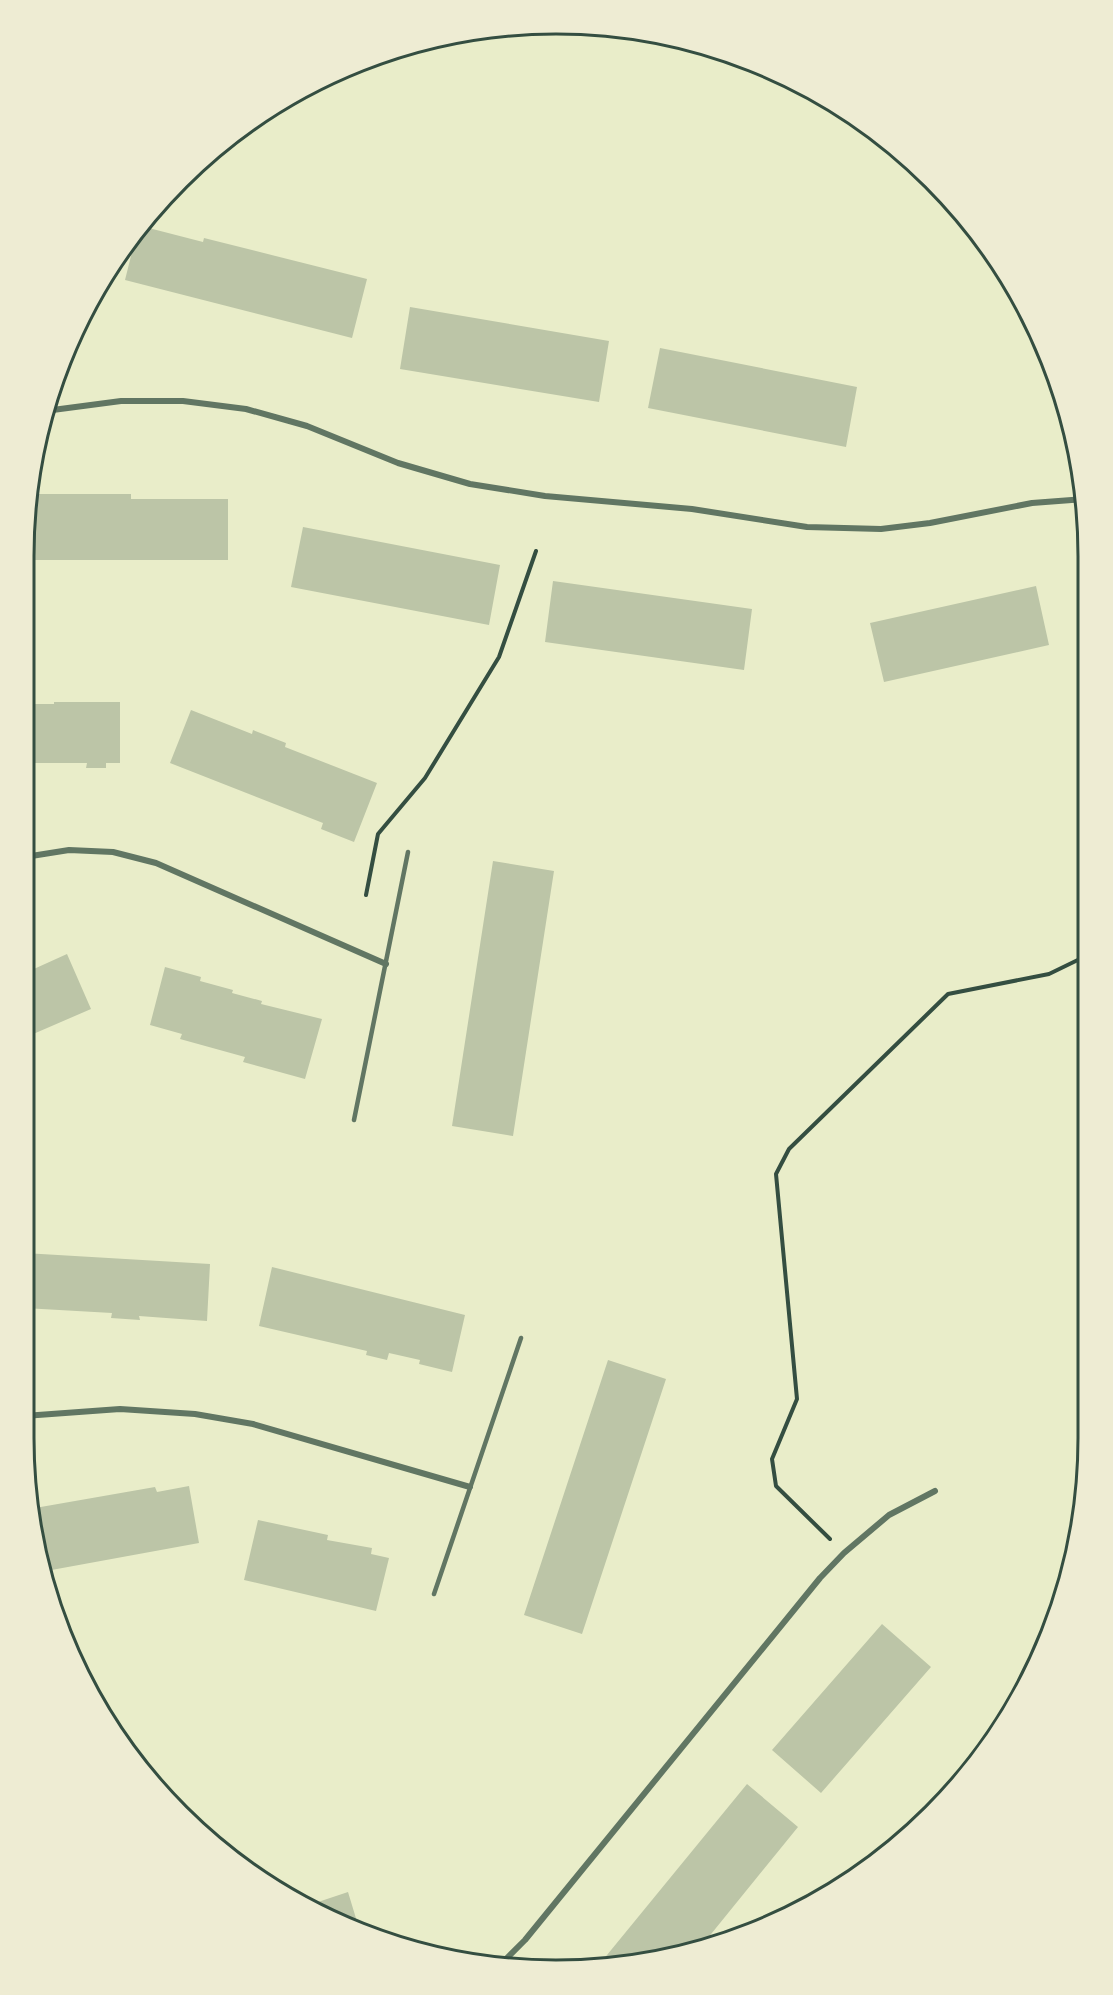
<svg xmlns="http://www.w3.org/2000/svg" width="1113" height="1995" font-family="Poppins,sans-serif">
	<rect width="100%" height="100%" fill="#e9edc9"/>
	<!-- building -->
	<path fill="#bcc5a7" d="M141 226 203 242 204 238 367 279 352 338 125 280 137 232Z
		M410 307 609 341 599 402 400 369Z
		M660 348 857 387 846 447 648 408Z
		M30 494H131V499H228V560H25V522Z
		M303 527 500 565 489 625 291 587Z
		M553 581 752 609 744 670 545 642Z
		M1036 586 1049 645 884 682 870 623Z
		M54 702H120V763H106V768H86L87 763H25V704H54Z
		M191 710 252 734 253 730 286 743 285 747 377 783 354 842 321 829 323 823 170 763Z
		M493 861 554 871 513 1136 452 1126Z
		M67 954 91 1009 24 1038 25 973Z
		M165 967 201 977 200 981 233 990 232 993 262 1001 261 1004 322 1019 305 1079 243 1062 245 1057 180 1039 182 1034 150 1025Z
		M24 1253 210 1264 207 1321 139 1316 140 1320 111 1318 112 1313 24 1308Z
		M272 1267 465 1315 452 1372 419 1364 420 1360 389 1353 387 1360 366 1355 367 1351 259 1326Z
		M608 1360 666 1379 582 1634 524 1615Z
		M189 1486 199 1543 46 1571 35 1508 155 1487 157 1492Z
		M258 1520 328 1535 327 1540 372 1548 371 1554 389 1558 376 1611 244 1580Z
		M882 1624 931 1667 821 1793 772 1750Z
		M747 1784 798 1827 703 1944 600 1968 598 1966Z
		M348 1892 358 1925 316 1906 315 1903Z"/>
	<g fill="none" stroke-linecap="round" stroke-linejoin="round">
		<!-- path -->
		<path stroke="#344e41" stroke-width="4" d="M366 895 378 834 425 778 499 657 536 551
			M830 1539 776 1486 772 1459 797 1399 776 1174 789 1149 948 994 1049 974 1086 956"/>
		<!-- service -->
		<path stroke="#617663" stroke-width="4.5" d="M354 1120 408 852
			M434 1594 521 1338"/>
		<!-- minor -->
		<path stroke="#617663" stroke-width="6" d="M45 411 121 401H183L246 409 307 426 398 463 470 484 545 496 692 509 807 527 881 529 930 523 1032 503 1085 499
			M25 857 69 850 113 852 156 863 386 964
			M24 1416 120 1409 195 1414 253 1424 470 1487
			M504 1961 525 1940 820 1578 844 1553 889 1515 935 1491"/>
	</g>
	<!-- crop -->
	<path d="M0 0H1113V1995H0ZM556 34H556A522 522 0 0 1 1078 556V1438A522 522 0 0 1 556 1960H556A522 522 0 0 1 34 1438V556A522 522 0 0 1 556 34Z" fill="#eeecd3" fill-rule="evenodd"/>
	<path fill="none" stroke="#344e41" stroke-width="3" d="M556 34H556A522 522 0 0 1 1078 556V1438A522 522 0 0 1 556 1960H556A522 522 0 0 1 34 1438V556A522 522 0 0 1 556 34Z"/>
</svg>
